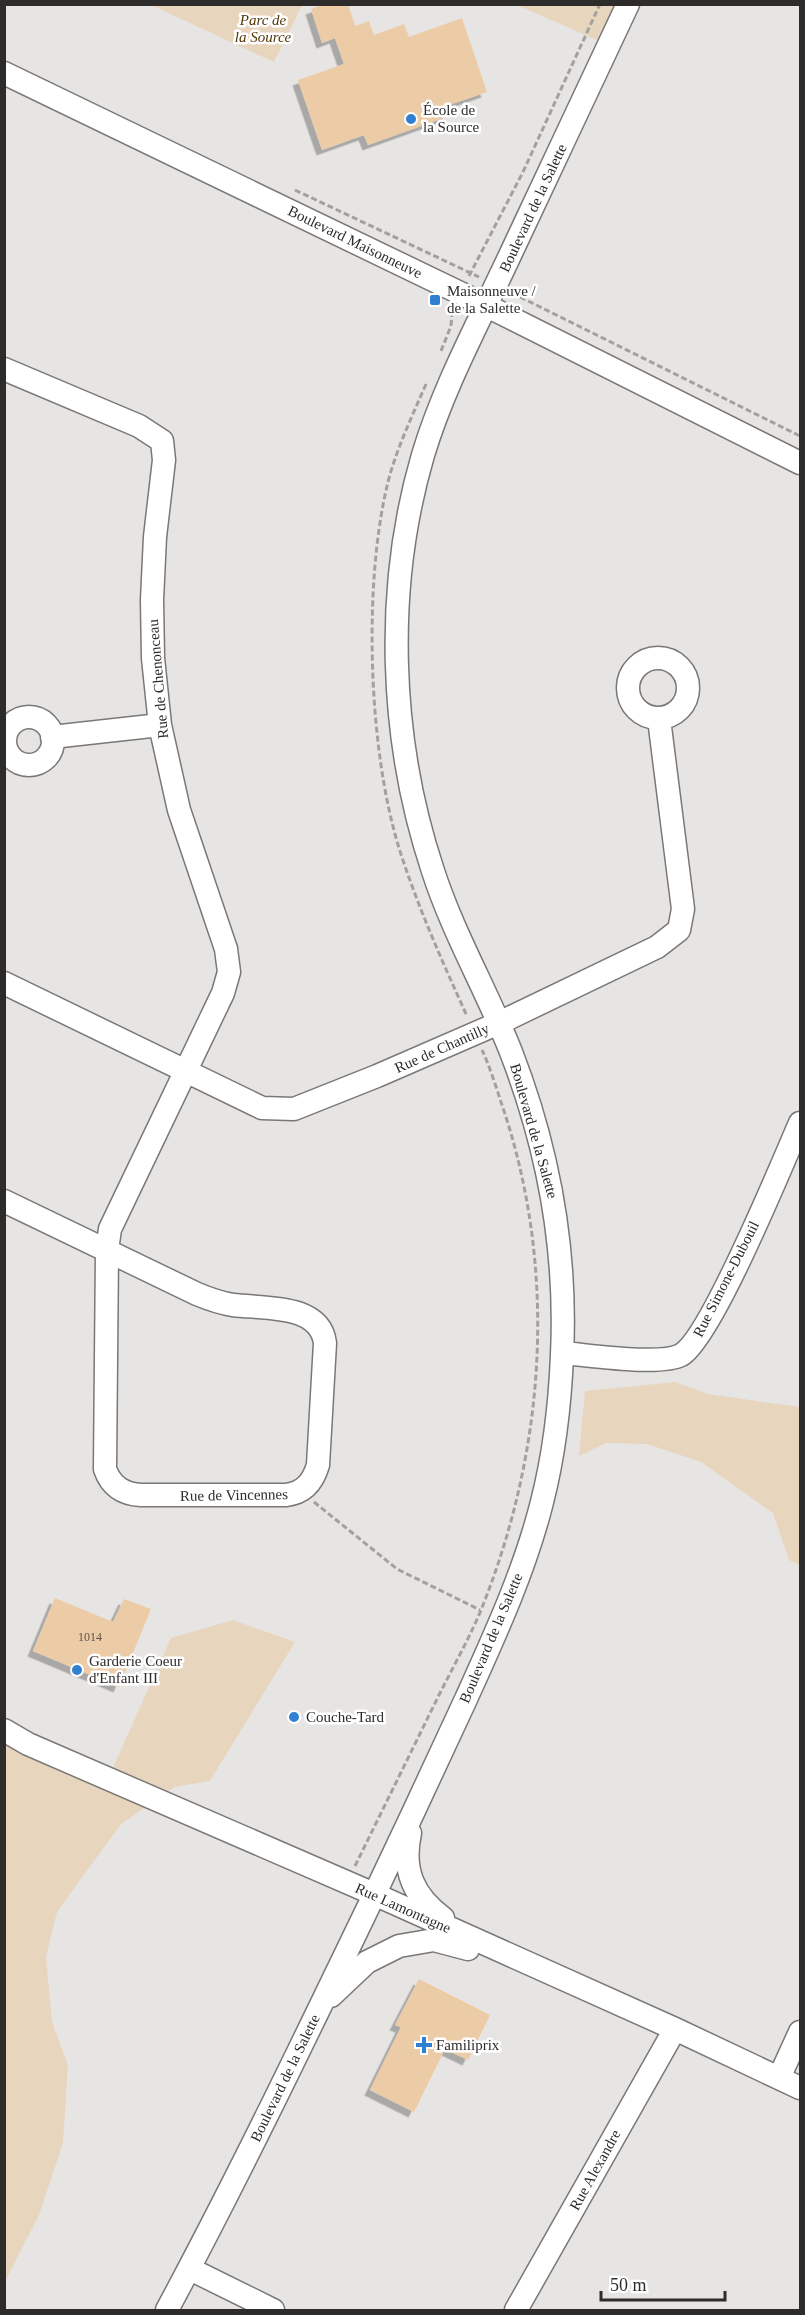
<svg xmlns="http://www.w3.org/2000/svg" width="805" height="2315" font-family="Georgia,serif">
	<defs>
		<filter id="shadow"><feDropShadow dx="-5.5" dy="5.5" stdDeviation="0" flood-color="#0004"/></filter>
	</defs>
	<rect width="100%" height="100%" fill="#e7e5e3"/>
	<!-- green -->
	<path fill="#e8d5be" d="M151 5H302L274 62Z
		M517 5H627L608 45Z
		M675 1382 708 1394 800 1407V1565L789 1560 773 1513 701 1462 647 1444 606 1443 579 1456 585 1391Z
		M233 1620 295 1642 210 1781 174 1787 121 1824 57 1912 46 1957 52 2022 68 2065 63 2143 39 2215 5 2282V1740L103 1790 171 1638Z"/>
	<!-- building -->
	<path fill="#eccca7" filter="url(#shadow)" d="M325 4H348L355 26 369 21 374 35 404 24 409 37 462 18 487 92 446 106 449 116 368 145 364 135 322 150 298 80 344 64 335 38 322 43 311 9Z
		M55 1598 113 1622 124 1599 151 1609 119 1687 33 1651Z
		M419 1979 490 2015 468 2060 445 2049 414 2112 370 2090 401 2027 395 2025Z"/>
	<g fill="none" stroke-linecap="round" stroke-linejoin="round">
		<defs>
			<path id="minor" d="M4 73 487 306 800 463
				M4 369 139 426 162 441 164 460 155 537 152 600 153 658 160 725 179 810 226 949 229 972 223 993 110 1229 107 1250 105 1469C111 1486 123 1494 141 1495H286C304 1493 313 1482 318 1465L325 1343C320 1303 263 1309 233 1305 220 1303 209 1299 197 1294L4 1201
				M628 688a30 30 0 1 1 60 0a30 30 0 1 1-60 0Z
				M5 741a24 24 0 1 1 48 0a24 24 0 1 1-48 0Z
				M52 737 160 725
				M4 983 262 1108 294 1109 377 1076 499 1023 657 947 679 930 683 909 659 719
				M562 1353C589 1355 660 1366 681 1355 711 1338 782 1164 800 1123
				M4 1730 28 1744 374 1894 675 2029 800 2088
				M410 1833C402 1870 413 1896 443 1918
				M331 1996 367 1962 399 1946 434 1940 468 1949
				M779 2078 800 2032
				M190 2269 273 2310
				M167 2310C241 2172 309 2030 377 1889 407 1826 437 1762 466 1699 495 1635 525 1570 542 1502 554 1455 560 1404 562 1355 567 1251 549 1150 511 1052 487 991 453 933 433 871 389 739 384 588 423 455 444 385 481 318 512 251 551 169 589 86 628 4
				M516 2310 675 2029"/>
		</defs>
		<!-- minor casing -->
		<use href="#minor" stroke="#7a7876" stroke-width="25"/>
		<!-- path -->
		<path stroke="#a3a1a0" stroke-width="3" stroke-dasharray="6 3" stroke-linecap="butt" d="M295 190 479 277
			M469 276 523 172 600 4
			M512 293 800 436
			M441 351 451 326 452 311
			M426 384C412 417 397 447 388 482 363 583 368 748 399 848 417 905 442 961 467 1016
			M314 1502 397 1569 480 1610
			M355 1866C383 1809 411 1752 439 1695 453 1667 469 1639 481 1610 546 1449 558 1270 502 1105 496 1087 490 1067 482 1050"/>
		<!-- minor -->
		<use href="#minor" stroke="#fff" stroke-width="22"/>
	</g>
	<!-- markers -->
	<g fill="#2f80d0" stroke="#fff" stroke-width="2">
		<circle cx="411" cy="119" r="6"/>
		<rect x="429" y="294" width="12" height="12" rx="3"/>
		<circle cx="77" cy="1670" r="6"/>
		<circle cx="294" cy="1717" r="6"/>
		<path d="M421 2036h6v6h6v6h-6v6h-6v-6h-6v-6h6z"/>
	</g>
	<g text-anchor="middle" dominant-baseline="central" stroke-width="5" stroke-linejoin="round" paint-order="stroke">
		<!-- number labels -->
		<g font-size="12" fill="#5d544a">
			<text x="90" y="1637">1014</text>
		</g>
		<!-- park labels -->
		<g font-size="15" font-style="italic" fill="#543607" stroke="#fff">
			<text x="263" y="20">Parc de<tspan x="263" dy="17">la Source</tspan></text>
		</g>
		<!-- poi labels -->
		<g font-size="15" fill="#2d2c2b" stroke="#fff" text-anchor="start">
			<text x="423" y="110">École de<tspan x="423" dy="17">la Source</tspan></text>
			<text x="447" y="291">Maisonneuve /<tspan x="447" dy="17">de la Salette</tspan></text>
			<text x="89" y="1661">Garderie Coeur<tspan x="89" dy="17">d'Enfant III</tspan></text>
			<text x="306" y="1717">Couche-Tard</text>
			<text x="436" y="2045">Familiprix</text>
		</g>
		<!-- street labels -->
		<g font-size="15" fill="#2d2c2b" stroke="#fff">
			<text transform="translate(533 208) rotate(-65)">Boulevard de la Salette</text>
			<text transform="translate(355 242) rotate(26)">Boulevard Maisonneuve</text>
			<text transform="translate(158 679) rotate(-95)">Rue de Chenonceau</text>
			<text transform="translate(442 1048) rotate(-24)">Rue de Chantilly</text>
			<text transform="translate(534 1131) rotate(74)">Boulevard de la Salette</text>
			<text transform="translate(726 1279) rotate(-63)">Rue Simone-Dubouil</text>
			<text transform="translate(234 1495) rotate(-1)">Rue de Vincennes</text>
			<text transform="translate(491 1638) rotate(-67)">Boulevard de la Salette</text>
			<text transform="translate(403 1908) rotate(24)">Rue Lamontagne</text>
			<text transform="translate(285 2078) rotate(-64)">Boulevard de la Salette</text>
			<text transform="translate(595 2170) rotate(-61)">Rue Alexandre</text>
		</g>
	</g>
	<!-- border -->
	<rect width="805" height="2315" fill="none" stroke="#2d2c2b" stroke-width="12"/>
	<!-- scale -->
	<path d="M601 2291v9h124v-9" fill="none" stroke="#2d2c2b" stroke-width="3"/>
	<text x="610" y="2291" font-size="18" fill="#2d2c2b" stroke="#ffffff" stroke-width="4.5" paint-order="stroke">50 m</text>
</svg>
